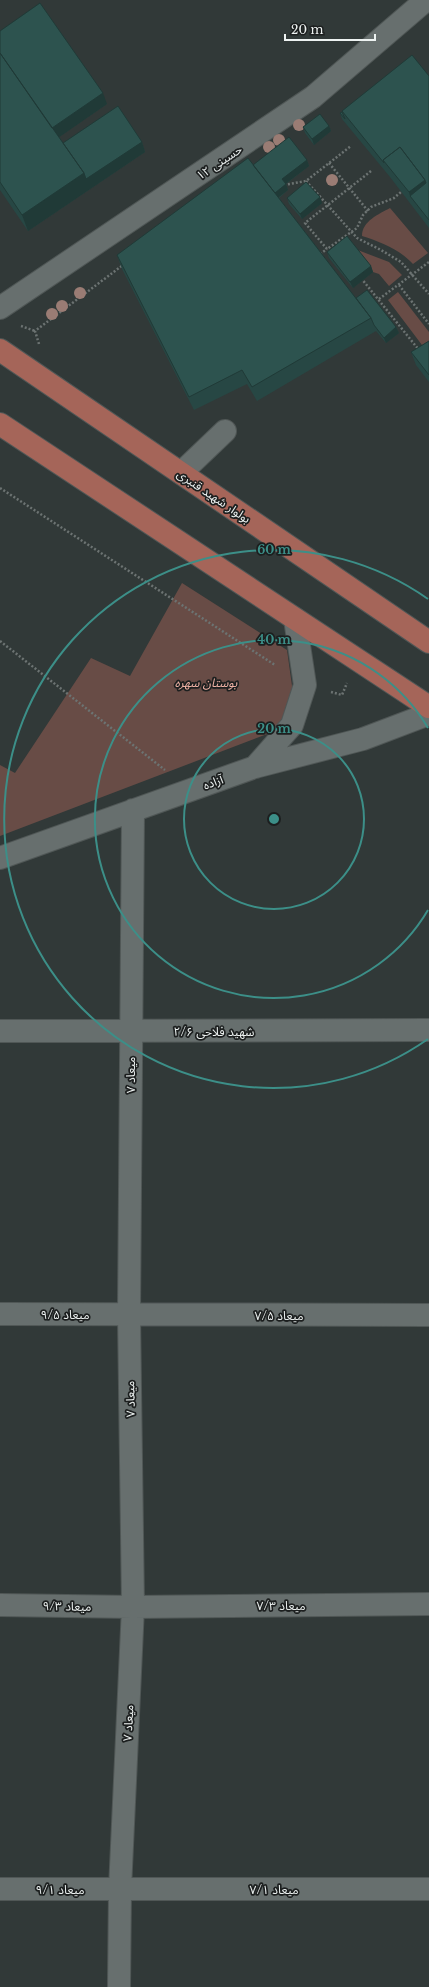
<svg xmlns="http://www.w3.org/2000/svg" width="429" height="1987" font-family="'Libre Baskerville','Noto Sans Arabic',serif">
	<rect width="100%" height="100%" fill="#313938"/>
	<!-- green -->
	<path fill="#684c46" d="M390 208 428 253 413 264C399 249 381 242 362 236 362 221 379 214 390 208Z
		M355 249 389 262 402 275 389 286 379 274 373 272Z
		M398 292 429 332V346L425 349 388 300Z
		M182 583 287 650 294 700 275 731 0 836V765L15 773 91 658 130 676Z"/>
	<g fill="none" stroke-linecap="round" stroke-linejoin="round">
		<defs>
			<path id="minor" d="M0 308 313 97 426 0
				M181 473 225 431
				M255 767 292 725 305 685 295 619
				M0 858 255 767 363 739 429 714
				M0 1031 429 1030
				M0 1314 429 1315
				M0 1605 133 1607 429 1604
				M0 1889H429
				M119 1987 120 1889 133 1607 129 1315 133 810"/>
			<path id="major" d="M0 350 429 642
				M0 424 429 707"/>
		</defs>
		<!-- minor casing -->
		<use href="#minor" stroke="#505756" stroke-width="24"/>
		<!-- major casing -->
		<use href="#major" stroke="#505756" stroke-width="24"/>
		<!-- path -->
		<path stroke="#6c7372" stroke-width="2.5" stroke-dasharray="2 2" stroke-linecap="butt" d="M329 163 368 211
			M371 171 305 223 327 249 357 228 363 215 371 207 394 198 401 192
			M306 181 357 238 381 250 401 262 429 294
			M284 185 306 181 351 146
			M320 254 327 249
			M361 278 419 350
			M399 285 429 324
			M379 299 429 262
			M21 326 35 331
			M39 344 35 331 123 265
			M0 488 275 665
			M0 641 165 770
			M331 692 342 695 347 683"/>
		<!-- minor -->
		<use href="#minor" stroke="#676f6e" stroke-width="22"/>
		<!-- major -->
		<use href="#major" stroke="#a56559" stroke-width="22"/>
	</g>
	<!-- trees -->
	<g fill="#9a7c74">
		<circle cx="299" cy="125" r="6"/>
		<circle cx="279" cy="140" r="6"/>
		<circle cx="269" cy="147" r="6"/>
		<circle cx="332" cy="180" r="6"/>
		<circle cx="80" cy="293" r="6"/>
		<circle cx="62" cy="306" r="6"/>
		<circle cx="52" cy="314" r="6"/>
	</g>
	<!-- wall -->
	<path fill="#274744" d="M0 31 107 104 59 137 63 143 142 142 145 152 28 231 0 190Z
		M429 76V228L390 177 342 119 340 113Z
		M329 126 331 131 314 145 305 133 303 127Z
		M307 160 309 166 286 184 288 190 279 198 356 298 396 327 399 333 386 343 376 331 257 401 247 384 194 410 122 269 117 255 253 165Z
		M287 198 322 203 302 219 289 204Z
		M327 252 371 266 373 272 353 288 329 258Z
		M429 341V382L416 365 411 352Z"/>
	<!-- shaded-wall -->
	<path fill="#203a37" d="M103 93 107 104 55 140 51 129Z
		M329 126 331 131 314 145 312 139Z
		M142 142 145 152 28 231 22 215 84 173Z
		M307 160 309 166 284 185 282 179Z
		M425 180 429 190 410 196 409 192Z
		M286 184 288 190 275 200 273 194Z
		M320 197 322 203 302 219 300 214Z
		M371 266 373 272 353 288 350 282Z
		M396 327 399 333 386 343 384 338Z"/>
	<!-- building -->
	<path fill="#2d534f" stroke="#203a37" d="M40 3 103 93 52 128 0 53V31Z
		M0 53 84 173 22 215 0 182Z
		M412 55 429 76V220L410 196 426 183 425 180 400 147 383 160 384 163 342 111Z
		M118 106 142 142 86 179 84 173 63 143Z
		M342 112 345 119 340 113Z
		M320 114 329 126 312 139 303 127Z
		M289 137 307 160 282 179 286 184 275 193 253 165Z
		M400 147 425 180 409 192 383 160Z
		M248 158 371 318 252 387 242 370 189 397 117 255Z
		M306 182 320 197 300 214 287 198Z
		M347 236 371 266 350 282 327 252Z
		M367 290 396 327 384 338 374 325 371 318 356 298Z
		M429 341V375L411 352Z"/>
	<!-- distance rings -->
	<g fill="none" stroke="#3c8f88" stroke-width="2">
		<circle cx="274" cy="819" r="90"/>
		<path d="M428 910A179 179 0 1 1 428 728"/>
		<path d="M428 1039A269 269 0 1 1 428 599"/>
	</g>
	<g text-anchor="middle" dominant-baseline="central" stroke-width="3.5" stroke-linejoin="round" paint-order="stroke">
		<!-- street labels -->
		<g font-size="12" fill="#eef3f2" stroke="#1c1f1f">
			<text transform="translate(219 162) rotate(-34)">حسینی ۱۲</text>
			<text transform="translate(214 496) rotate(34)">بولوار شهید قنبری</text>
			<text transform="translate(213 782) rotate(-20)">آزاده</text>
			<text x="214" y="1031">شهید فلاحی ۲/۶</text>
			<text transform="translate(130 1075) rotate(-90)">میعاد ۷</text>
			<text x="65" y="1314">میعاد ۹/۵</text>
			<text x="279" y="1315">میعاد ۷/۵</text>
			<text transform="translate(130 1399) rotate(-91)">میعاد ۷</text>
			<text x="281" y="1605">میعاد ۷/۳</text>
			<text transform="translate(67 1606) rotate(1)">میعاد ۹/۳</text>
			<text transform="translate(128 1723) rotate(-87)">میعاد ۷</text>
			<text x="60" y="1889">میعاد ۹/۱</text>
			<text x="274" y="1889">میعاد ۷/۱</text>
		</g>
		<!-- park labels -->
		<g font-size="12" font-style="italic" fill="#efb2a5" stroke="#1c1f1f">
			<text x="206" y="682">بوستان سهره</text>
		</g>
	</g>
	<circle cx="274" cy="819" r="6" fill="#3c8f88" stroke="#1c1f1f" stroke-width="2"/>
	<g font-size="12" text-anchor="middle" font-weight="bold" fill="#3c8f88" stroke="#1c1f1f" stroke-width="3.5" stroke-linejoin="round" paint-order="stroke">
		<text x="274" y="554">60 m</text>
		<text x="274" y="644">40 m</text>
		<text x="274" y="733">20 m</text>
	</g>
	<!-- scale -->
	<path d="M285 34v6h90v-6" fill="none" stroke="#eef3f2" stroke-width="2"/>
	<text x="291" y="34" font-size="12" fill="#eef3f2" stroke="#1c1f1f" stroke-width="3" paint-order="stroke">20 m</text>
</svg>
